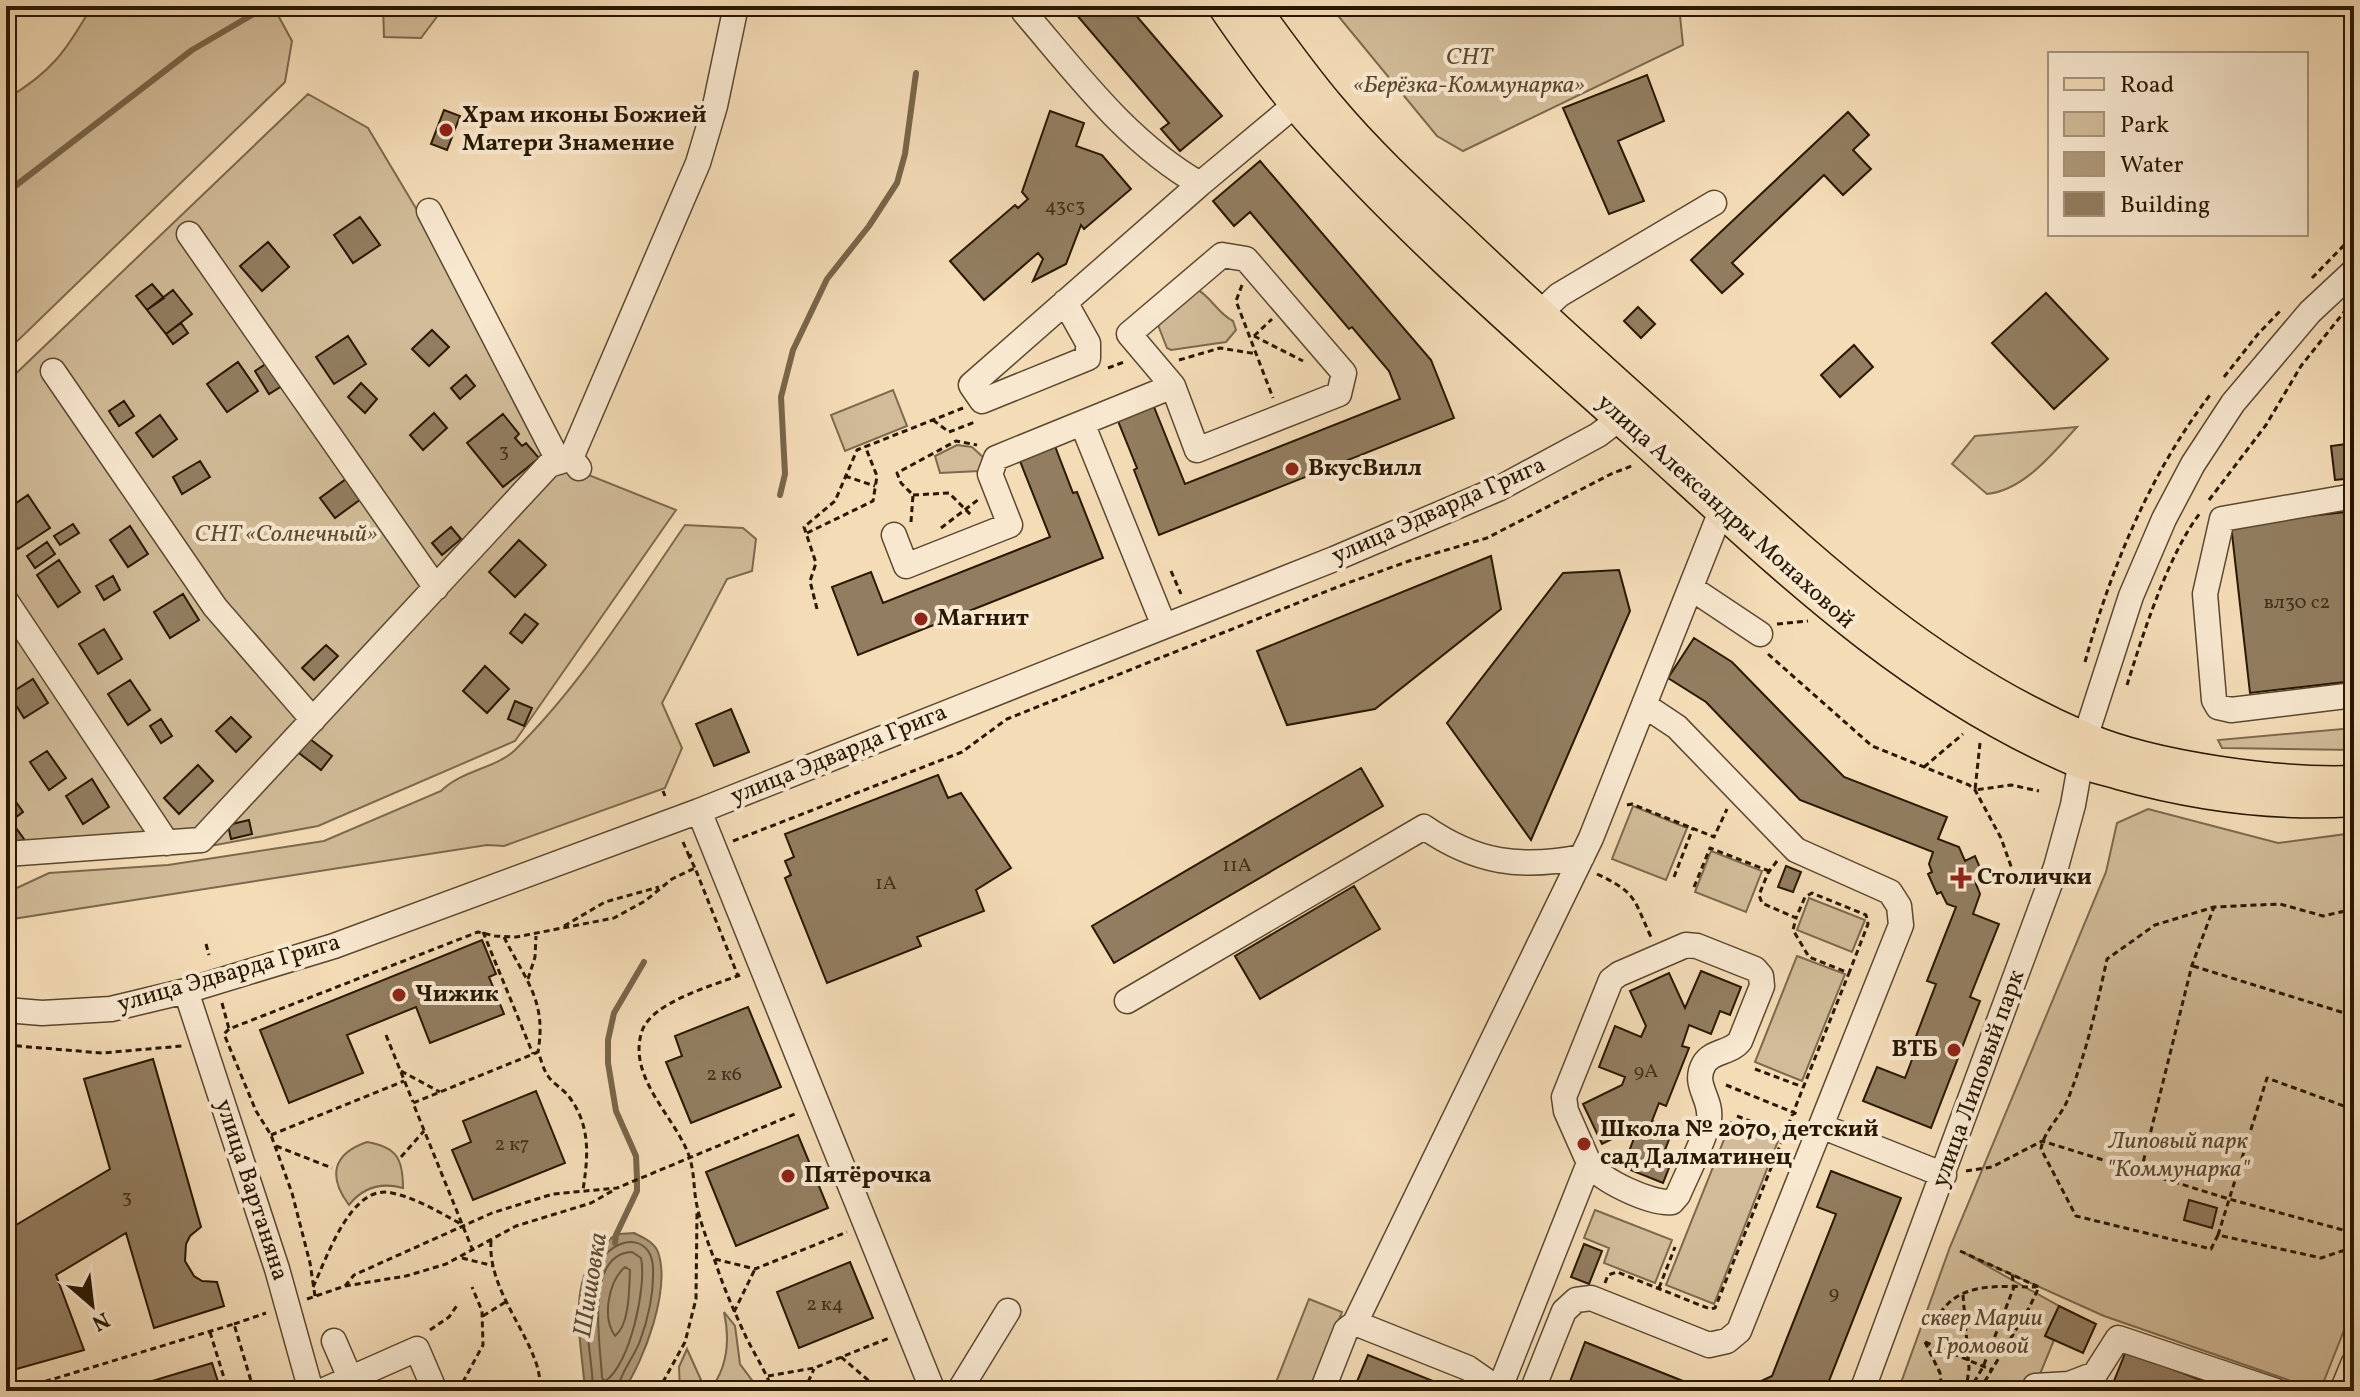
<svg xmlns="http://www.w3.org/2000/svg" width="2360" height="1397" font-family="Vollkorn,serif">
	<rect width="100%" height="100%" fill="#f4dcb7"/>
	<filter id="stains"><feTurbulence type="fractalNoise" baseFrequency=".0025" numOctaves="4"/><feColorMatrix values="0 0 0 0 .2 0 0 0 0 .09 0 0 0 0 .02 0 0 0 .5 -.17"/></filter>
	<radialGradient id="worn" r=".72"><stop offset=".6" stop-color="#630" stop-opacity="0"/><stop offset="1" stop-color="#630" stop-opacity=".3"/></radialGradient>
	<!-- green -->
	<path fill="#d1bb98" stroke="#7c694d" stroke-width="2" d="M92 6H273L292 41 285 82 6 352V99C52 72 66 51 92 6Z
		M383 6H445L421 38 384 37Z
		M1330 6H1679L1683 45 1463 151 1437 136Z
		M308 94 368 128 571 468 676 510 515 741 318 826 178 852 6 860V383Z
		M1195 288C1211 296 1217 313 1233 321L1236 330 1226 342 1171 350 1167 348 1158 325Z
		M893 390 907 426 845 451 831 415Z
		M2077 427C2052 454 2024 490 1987 494L1952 464 1975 436Z
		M957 445 972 447 985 459 979 471 940 473 935 456Z
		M685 525 743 528 756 539 752 571 727 579 662 703 682 748 665 788 504 846 487 845 6 920V893L49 873 168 865 324 841 441 791C462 770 497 768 515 750 582 684 632 602 685 525Z
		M2354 728V750L2222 748 2218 740Z
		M1633 806 1687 828 1666 880 1612 859Z
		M2148 809 2278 843 2354 833V1305L2320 1391 2104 1316 1964 1253 2059 1306 2045 1336 2054 1340 2033 1391H1898L1950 1247 2106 872 2117 823Z
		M1711 851 1762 871 1746 912 1695 892Z
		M1809 898 1865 920 1852 952 1797 930Z
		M1797 956 1845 974 1802 1081 1755 1062Z
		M1731 1122 1778 1141 1714 1304 1666 1285Z
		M367 1142C397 1147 403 1159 403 1188 381 1182 363 1187 349 1205 328 1177 332 1154 367 1142Z
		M1595 1210 1672 1240 1655 1283 1604 1263 1609 1248 1584 1238Z
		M1309 1299 1342 1312 1311 1391H1276L1273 1390Z
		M724 1312 735 1326 740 1364 760 1391H709C728 1368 730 1340 724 1312Z
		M687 1349 706 1391H680L679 1367Z"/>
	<!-- water -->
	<path fill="#af9979" stroke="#796549" stroke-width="2" d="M634 1233C644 1238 654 1242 658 1252 671 1289 644 1361 623 1391H585C582 1343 564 1279 606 1243 609 1240 612 1237 616 1235 620 1233 629 1234 634 1233Z"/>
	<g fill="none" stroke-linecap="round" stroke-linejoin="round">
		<!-- shore -->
		<path stroke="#6c583e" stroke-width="2" d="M632 1252 641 1258C647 1285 630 1366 605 1381L602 1378C601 1347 583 1254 632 1252Z
			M625 1267 630 1270C629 1289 630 1324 615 1336 602 1318 608 1282 625 1267Z
			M593 1391C593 1361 581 1314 589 1287 593 1275 597 1263 606 1254 624 1235 652 1238 653 1268 654 1292 648 1319 640 1341 634 1357 619 1375 617 1391"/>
		<!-- stream -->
		<path stroke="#796549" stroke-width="6" d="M6 193 192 50 267 6
			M780 495 785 474 781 397 793 350 827 279 869 226 897 183 905 154 916 73
			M615 1243 616 1235 637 1191V1179L636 1156 616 1111 608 1063V1040L614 1013 644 962"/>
	</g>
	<!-- building -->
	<path fill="#927d60" stroke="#281702" stroke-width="2" d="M1069 6H1128L1222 116 1180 151 1161 129 1169 123Z
		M1647 75 1664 121 1618 141 1644 201 1609 214 1563 108Z
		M444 110 460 116 447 150 431 144Z
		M1050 111 1084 123 1076 146 1102 155 1131 189 1084 229 1081 225 1066 264 1033 281 1043 259 1038 253 984 300 950 261 1015 205 1018 208 1028 199 1022 192Z
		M1848 112 1869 135 1853 150 1871 169 1843 195 1824 175 1732 263 1743 274 1722 293 1691 260Z
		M1260 161 1431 360 1454 418 1159 535 1134 470 1137 468 1116 416 1152 402 1185 484 1400 399 1389 371 1352 327 1349 329 1250 212 1234 226 1213 201Z
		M360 217 380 245 353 263 334 235Z
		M268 242 289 267 262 291 240 266Z
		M152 284 164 298 147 310 136 296Z
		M173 290 192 314 166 334 147 310Z
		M2046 293 2108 359 2054 409 1992 343Z
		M1638 307 1655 324 1641 338 1624 321Z
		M181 323 188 333 173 344 166 334Z
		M432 330 449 347 429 366 412 349Z
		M348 336 366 364 334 384 316 357Z
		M1854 345 1873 367 1840 397 1821 375Z
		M275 358 290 381 269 394 255 371Z
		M238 362 258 391 227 412 207 384Z
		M466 375 475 386 460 399 451 388Z
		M361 383 377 399 365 413 348 397Z
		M124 401 134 416 119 426 109 411Z
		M434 413 447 428 423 450 410 435Z
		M503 414 519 434 515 438 522 446 526 443 539 458 503 487 467 443Z
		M160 415 177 439 153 457 136 433Z
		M1053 441 1073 493 1077 492 1103 558 858 655 832 587 871 572 883 603 1050 537 1018 456Z
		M2354 443V478L2335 480 2331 446Z
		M200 461 210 477 182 494 173 477Z
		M346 479 361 499 335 518 320 498Z
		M28 495 50 528 18 549 6 532V510Z
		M2354 511V681L2250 693 2231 525Z
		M73 524 79 533 60 545 54 536Z
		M130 526 148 554 128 567 110 540Z
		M451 527 461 539 442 555 432 543Z
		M519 540 546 565 515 597 489 572Z
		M47 542 55 554 35 568 27 556Z
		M1491 556 1501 609 1375 709 1287 725 1257 651Z
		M59 560 80 592 58 607 37 575Z
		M1619 570 1630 611 1531 840 1447 723 1563 573Z
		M113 576 120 590 104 600 96 586Z
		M183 594 199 620 170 638 154 612Z
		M525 614 538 624 522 643 510 633Z
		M104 629 122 659 98 674 79 644Z
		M1694 638 1732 662 1844 777 1947 817 1938 839 1959 847 1965 861 1975 856 1983 875 1974 879 1980 894 1973 914 1999 924 1970 997 1980 1001 1931 1128 1863 1101 1877 1067 1905 1078 1919 1041 1915 1039 1936 984 1927 981 1956 907 1947 904 1941 892 1937 894 1928 874 1932 872 1929 864 1933 852 1800 800 1706 702 1668 678Z
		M326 645 338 656 314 680 302 668Z
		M485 666 509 689 487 713 463 691Z
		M33 679 48 703 24 718 9 694Z
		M130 680 150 710 128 725 108 694Z
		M515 701 532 708 524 726 508 719Z
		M731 709 749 752 714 766 696 724Z
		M231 717 251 737 236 752 216 731Z
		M161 719 172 736 161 743 150 726Z
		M310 739 332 756 321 770 299 753Z
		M47 751 66 778 49 790 30 762Z
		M198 765 213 781 179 814 164 798Z
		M1361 768 1383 806 1114 963 1092 926Z
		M938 775 948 798 961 793 1011 868 976 890 984 911 917 937 921 946 827 983 785 878 791 875 785 861 794 857 785 834Z
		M92 779 109 807 83 824 66 796Z
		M14 799 23 812 11 821 24 839 6 851V804Z
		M249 820 252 834 231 839 228 825Z
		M1786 866 1801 872 1793 892 1778 887Z
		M1354 886 1380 929 1260 999 1235 956Z
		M482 940 496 974 489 977 504 1014 430 1043 416 1007 347 1035 363 1073 289 1103 260 1030Z
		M1701 971 1741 987 1730 1015 1720 1011 1711 1034 1689 1025 1682 1046 1689 1048 1666 1106 1659 1103 1652 1121 1673 1129 1665 1150 1675 1153 1663 1183 1623 1167 1636 1133 1634 1128 1602 1144 1583 1104 1622 1085 1625 1077 1599 1067 1615 1026 1641 1037 1646 1026 1630 991 1669 973 1685 1008Z
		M748 1007 781 1087 691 1123 666 1062 682 1056 675 1036Z
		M153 1059 201 1227 190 1236 186 1244 185 1261 194 1276 202 1281 217 1282 224 1306 154 1328 126 1233 56 1275 84 1350 6 1372V1231L110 1169 84 1079Z
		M536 1091 565 1163 473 1200 452 1150 471 1142 463 1121Z
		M798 1135 828 1208 736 1246 706 1172Z
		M1831 1171 1901 1198 1825 1391H1811L1797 1386 1795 1391H1740L1772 1376 1836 1214 1817 1207Z
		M2189 1200 2217 1208 2212 1228 2184 1220Z
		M1584 1244 1602 1251 1589 1284 1571 1277Z
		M850 1262 873 1318 799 1348 777 1292Z
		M2059 1306 2096 1324 2083 1353 2045 1336Z
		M1585 1342 1693 1385 1709 1391H1578L1568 1387Z
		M2126 1351 2229 1391H2110Z
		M1368 1355 1433 1381 1429 1391H1353Z
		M212 1363 221 1391H119Z
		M405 1381 409 1391H378Z"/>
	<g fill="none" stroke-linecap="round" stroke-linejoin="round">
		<defs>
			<path id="minor" d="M1022 6 1024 12C1078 75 1128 143 1200 184L1296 104
				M429 211 559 462
				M189 234 436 588
				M1222 255 1246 259 1344 373 1339 394 1197 450 1173 386 1129 334Z
				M1065 302 1088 343V358L982 401 971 385 1200 184
				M1540 313 1559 295 1714 203
				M53 371 215 607 313 720
				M571 458 698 163 715 106 736 6
				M2354 496 2222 519 2205 594 2214 700 2218 707 2231 710 2354 695
				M894 535 906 566 1010 525 990 474 996 458 1082 423
				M1691 588 1760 634
				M6 601 167 843
				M1164 626 1082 423 1173 386
				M699 811 933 1391
				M6 854 201 840 549 465 571 458 579 468
				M186 991 277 1269 311 1391
				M1127 1001 1424 827C1476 863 1520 869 1582 857
				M6 1010 42 1013 111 1009 186 991 334 946 699 811 1334 559 1500 488 1598 435 1631 410
				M1821 1126 1944 1175
				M1355 1323 1591 838 1721 511
				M334 1341 350 1378
				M1499 1390 1589 1163C1601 1181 1651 1204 1672 1202L1678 1195C1686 1176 1706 1137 1709 1119 1712 1098 1692 1085 1704 1064 1711 1051 1731 1053 1740 1041L1762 986 1761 976 1755 969 1697 946 1686 945 1619 974 1611 980 1564 1097 1566 1111 1589 1163
				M322 1391 417 1349 435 1391
				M959 1391 1008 1311
				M1322 1391 1346 1330 1355 1323 1468 1368 1501 1391
				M1532 1391 1564 1311 1576 1300 1591 1298 1709 1345 1727 1341 1739 1331 1901 925 1899 906 1890 892 1796 850 1677 727 1644 705
				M1862 1391 2056 867 2073 805 2085 738 2131 596 2164 519 2193 464 2233 403 2310 312 2354 271
				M2034 1391 2035 1386 2069 1384 2095 1374 2118 1338 2276 1391
				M2342 1391 2354 1362"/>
			<path id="major" d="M1223 6C1251 47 1281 89 1314 126 1411 235 1523 332 1631 429 1772 556 1900 686 2078 762 2091 767 2106 770 2119 774 2194 795 2276 806 2354 801
				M1253 6C1278 40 1302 74 1329 106 1369 154 1416 197 1462 240 1526 301 1591 360 1657 419 1793 541 1915 666 2086 738 2154 767 2280 784 2354 781"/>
		</defs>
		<!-- minor casing -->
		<use href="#minor" stroke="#5b482f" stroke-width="27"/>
		<!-- major casing -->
		<use href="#major" stroke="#281702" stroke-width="33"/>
		<!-- path -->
		<path stroke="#281702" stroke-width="3" stroke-dasharray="6 4" stroke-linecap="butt" d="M2312 278 2354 235
			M1242 285 1236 301 1273 398
			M1254 336 1303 361
			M1254 336 1272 319
			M1179 360 1220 348 1257 354
			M1108 368 1124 362
			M2224 377 2258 334 2282 309
			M933 420 949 432 975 422
			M845 476 875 486
			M913 495 949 493 972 516
			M2209 500 2266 425 2301 366 2344 312
			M911 522 913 495 901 483 897 473 956 441 977 445
			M941 528 979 499
			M807 533 873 501 877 476 865 446
			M1171 571 1181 594
			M817 609 810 581 816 563 804 527 835 501 857 450 963 408
			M1777 624 1808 621
			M1768 654 1872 746 1969 785 1975 790 2001 838 2018 886
			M2085 662C2111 568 2150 473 2210 395
			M2127 685C2143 634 2168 555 2200 513
			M1980 743 1975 790 2011 785 2039 791
			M1924 767 1963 734
			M663 791 665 796
			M1627 805 1632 804 1714 837 1727 809
			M733 841 962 752 1007 719 1345 584 1409 561 1487 538 1611 474 1634 465
			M683 842 689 856
			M692 855 689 856 695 868
			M1777 861 1768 873 1759 895 1762 903 1796 918 1793 930 1809 957 1849 973 1868 924 1866 915 1812 893 1805 897 1796 918
			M1597 874C1637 893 1633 898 1651 937
			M1674 877 1693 828
			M1694 887 1710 848 1769 871
			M2354 909 2323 916 2280 904 2214 907 2155 925 2107 959C2097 1006 2086 1054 2068 1099 2061 1117 2044 1130 2041 1149L2076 1216 2211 1249 2218 1235 2321 1258 2354 1247
			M564 926 605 902 659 887
			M483 932 533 1054
			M504 937C525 980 547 1000 538 1052
			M206 944 209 955
			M2193 966 2354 1016
			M740 975C712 986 652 1002 642 1031 627 1076 673 1115 688 1153 695 1171 693 1188 697 1206 701 1225 709 1245 716 1264 724 1289 735 1313 746 1337 755 1355 766 1372 773 1391
			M528 979 535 957 536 936
			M222 1003 229 1029
			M2348 1012 2354 1001
			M386 1035 413 1102
			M6 1045 102 1053 182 1046
			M1755 1069 1803 1087
			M401 1071 440 1092
			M1726 1085 1800 1115
			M1737 1116 1784 1135
			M271 1135 404 1081
			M276 1146 332 1168
			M401 1157 424 1131
			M1966 1171 1992 1167 2042 1141 2229 1199 2354 1233
			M2141 1171 2192 965 2214 907
			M2218 1235 2267 1078 2344 1106 2354 1082
			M491 1241C488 1284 521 1322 535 1360 539 1370 540 1380 541 1391
			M473 1251 413 1103 538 1052C541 1059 543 1069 548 1076 553 1084 564 1089 570 1098 591 1127 588 1157 583 1190
			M1960 1251 2039 1287 2029 1308 1979 1391
			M462 1258 494 1266
			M715 1259 755 1269 847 1232
			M1605 1283 1608 1275 1617 1272 1710 1309 1715 1308 1849 973
			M345 1286 354 1275 492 1213 553 1194 617 1188 797 1113
			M313 1287C327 1258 351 1183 392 1193 416 1198 439 1212 461 1224
			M1659 1288 1675 1247
			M1963 1295 1969 1368 1966 1391
			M315 1296 310 1263 292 1193 271 1135 256 1111 224 1034 229 1029 478 932 495 936 516 937 614 918 645 901 672 879 695 868 738 976
			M307 1299 345 1286 406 1276 446 1264 516 1226 591 1203 614 1190
			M734 1312 755 1269
			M483 1316 507 1301
			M1934 1321C1939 1314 1945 1306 1951 1301 1974 1282 2009 1287 2036 1287
			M234 1324 266 1313
			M430 1330 449 1317 458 1304
			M210 1332 228 1391
			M1925 1342 1992 1370
			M1925 1342 1940 1373 1942 1391
			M841 1357 881 1391
			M768 1376 814 1368 889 1338
			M1886 1387 1896 1391
			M6 1390 37 1384 234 1324 254 1391
			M458 1391 483 1345 482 1311 472 1287
			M658 1391 685 1342 696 1299 697 1211
			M804 1391 814 1369
			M1969 1391 1983 1367 2014 1287 2012 1274"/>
		<!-- minor -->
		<use href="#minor" stroke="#f8e8d0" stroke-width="24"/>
		<!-- major -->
		<use href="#major" stroke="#f4dcb7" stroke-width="30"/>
	</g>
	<!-- markers -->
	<g fill="#8f2418" stroke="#f8e8d0" stroke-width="3">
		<circle cx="446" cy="130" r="8"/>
		<circle cx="1292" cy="469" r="8"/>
		<circle cx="921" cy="619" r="8"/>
		<path d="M1957 866h8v8h8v8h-8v8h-8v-8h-8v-8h8z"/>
		<circle cx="399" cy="995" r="8"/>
		<circle cx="1954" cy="1050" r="8"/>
		<circle cx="1584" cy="1144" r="8"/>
		<circle cx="788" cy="1176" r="8"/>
	</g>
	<g text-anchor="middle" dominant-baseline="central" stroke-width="8" stroke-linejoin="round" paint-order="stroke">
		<!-- number labels -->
		<g font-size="20" fill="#42301a">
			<text x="1065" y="207">43с3</text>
			<text x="504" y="452">3</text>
			<text x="2297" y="603">вл30 с2</text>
			<text x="1237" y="866">11А</text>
			<text x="886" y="884">1А</text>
			<text x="1646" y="1072">9А</text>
			<text x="724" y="1075">2 к6</text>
			<text x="512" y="1145">2 к7</text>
			<text x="127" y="1198">3</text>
			<text x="1834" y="1294">9</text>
			<text x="825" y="1305">2 к4</text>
		</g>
		<!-- park labels -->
		<g font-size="24" font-style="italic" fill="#5b482f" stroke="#f8e8d0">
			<text x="1469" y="58">СНТ<tspan x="1469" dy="28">«Берёзка-Коммунарка»</tspan></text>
			<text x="286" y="535">СНТ «Солнечный»</text>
			<text x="2178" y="1142">Липовый парк<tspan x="2178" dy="28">"Коммунарка"</tspan></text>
			<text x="1982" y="1319">сквер Марии<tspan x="1982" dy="28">Громовой</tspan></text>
		</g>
		<!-- poi labels -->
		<g font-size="24" font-weight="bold" fill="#281702" stroke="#f8e8d0" text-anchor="start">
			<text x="462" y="116">Храм иконы Божией<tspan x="462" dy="28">Матери Знамение</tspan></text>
			<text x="1308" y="469">ВкусВилл</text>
			<text x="937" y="619">Магнит</text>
			<text x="1977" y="878">Столички</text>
			<text x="415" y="995">Чижик</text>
			<text x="1938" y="1050" text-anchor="end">ВТБ</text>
			<text x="1600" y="1130">Школа № 2070, детский<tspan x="1600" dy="28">сад Далматинец</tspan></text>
			<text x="804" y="1176">Пятёрочка</text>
		</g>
		<!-- street labels -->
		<g font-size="24" fill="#281702" stroke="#f8e8d0">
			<text transform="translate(1439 511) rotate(-24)">улица Эдварда Грига</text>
			<text transform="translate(1725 512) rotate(42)">улица Александры Монаховой</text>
			<text transform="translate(839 755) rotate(-22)">улица Эдварда Грига</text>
			<text transform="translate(229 974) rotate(-16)">улица Эдварда Грига</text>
			<text transform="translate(1979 1079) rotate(-70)">улица Липовый парк</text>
			<text transform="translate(251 1190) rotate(72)">улица Вартаняна</text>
		</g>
		<!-- water labels -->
		<g font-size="26" font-style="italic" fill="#5e4b32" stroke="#f8e8d0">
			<text transform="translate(591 1285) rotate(-81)">Шишовка</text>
		</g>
	</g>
	<!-- margin -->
	<rect width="2360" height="1397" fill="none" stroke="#f4dcb7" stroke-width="32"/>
	<rect x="8" y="8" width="2344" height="1381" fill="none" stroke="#281702" stroke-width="4"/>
	<rect x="16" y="16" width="2328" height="1365" fill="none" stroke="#281702" stroke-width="2"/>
	<!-- legend -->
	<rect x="2048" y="52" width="260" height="184" fill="#f8e8d0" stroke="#a5947e" stroke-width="2"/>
	<rect x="2064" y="78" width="40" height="12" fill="#f4dcb7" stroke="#a5947e" stroke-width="2"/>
	<text x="2120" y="92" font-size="24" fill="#281702">Road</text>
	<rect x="2064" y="112" width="40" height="24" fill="#d1bb98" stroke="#a5947e" stroke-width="2"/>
	<text x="2120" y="132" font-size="24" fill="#281702">Park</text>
	<rect x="2064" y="152" width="40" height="24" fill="#af9979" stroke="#a5947e" stroke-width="2"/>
	<text x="2120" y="172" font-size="24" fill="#281702">Water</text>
	<rect x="2064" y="192" width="40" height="24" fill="#927d60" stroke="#a5947e" stroke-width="2"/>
	<text x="2120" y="212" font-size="24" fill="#281702">Building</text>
	<!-- north arrow -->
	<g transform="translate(92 1305) rotate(152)" stroke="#f8e8d0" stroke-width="6" paint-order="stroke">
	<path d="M0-6L14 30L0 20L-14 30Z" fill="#281702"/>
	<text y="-12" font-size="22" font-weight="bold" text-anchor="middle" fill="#281702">N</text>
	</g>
	<rect width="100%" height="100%" filter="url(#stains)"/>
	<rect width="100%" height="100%" fill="url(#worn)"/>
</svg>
